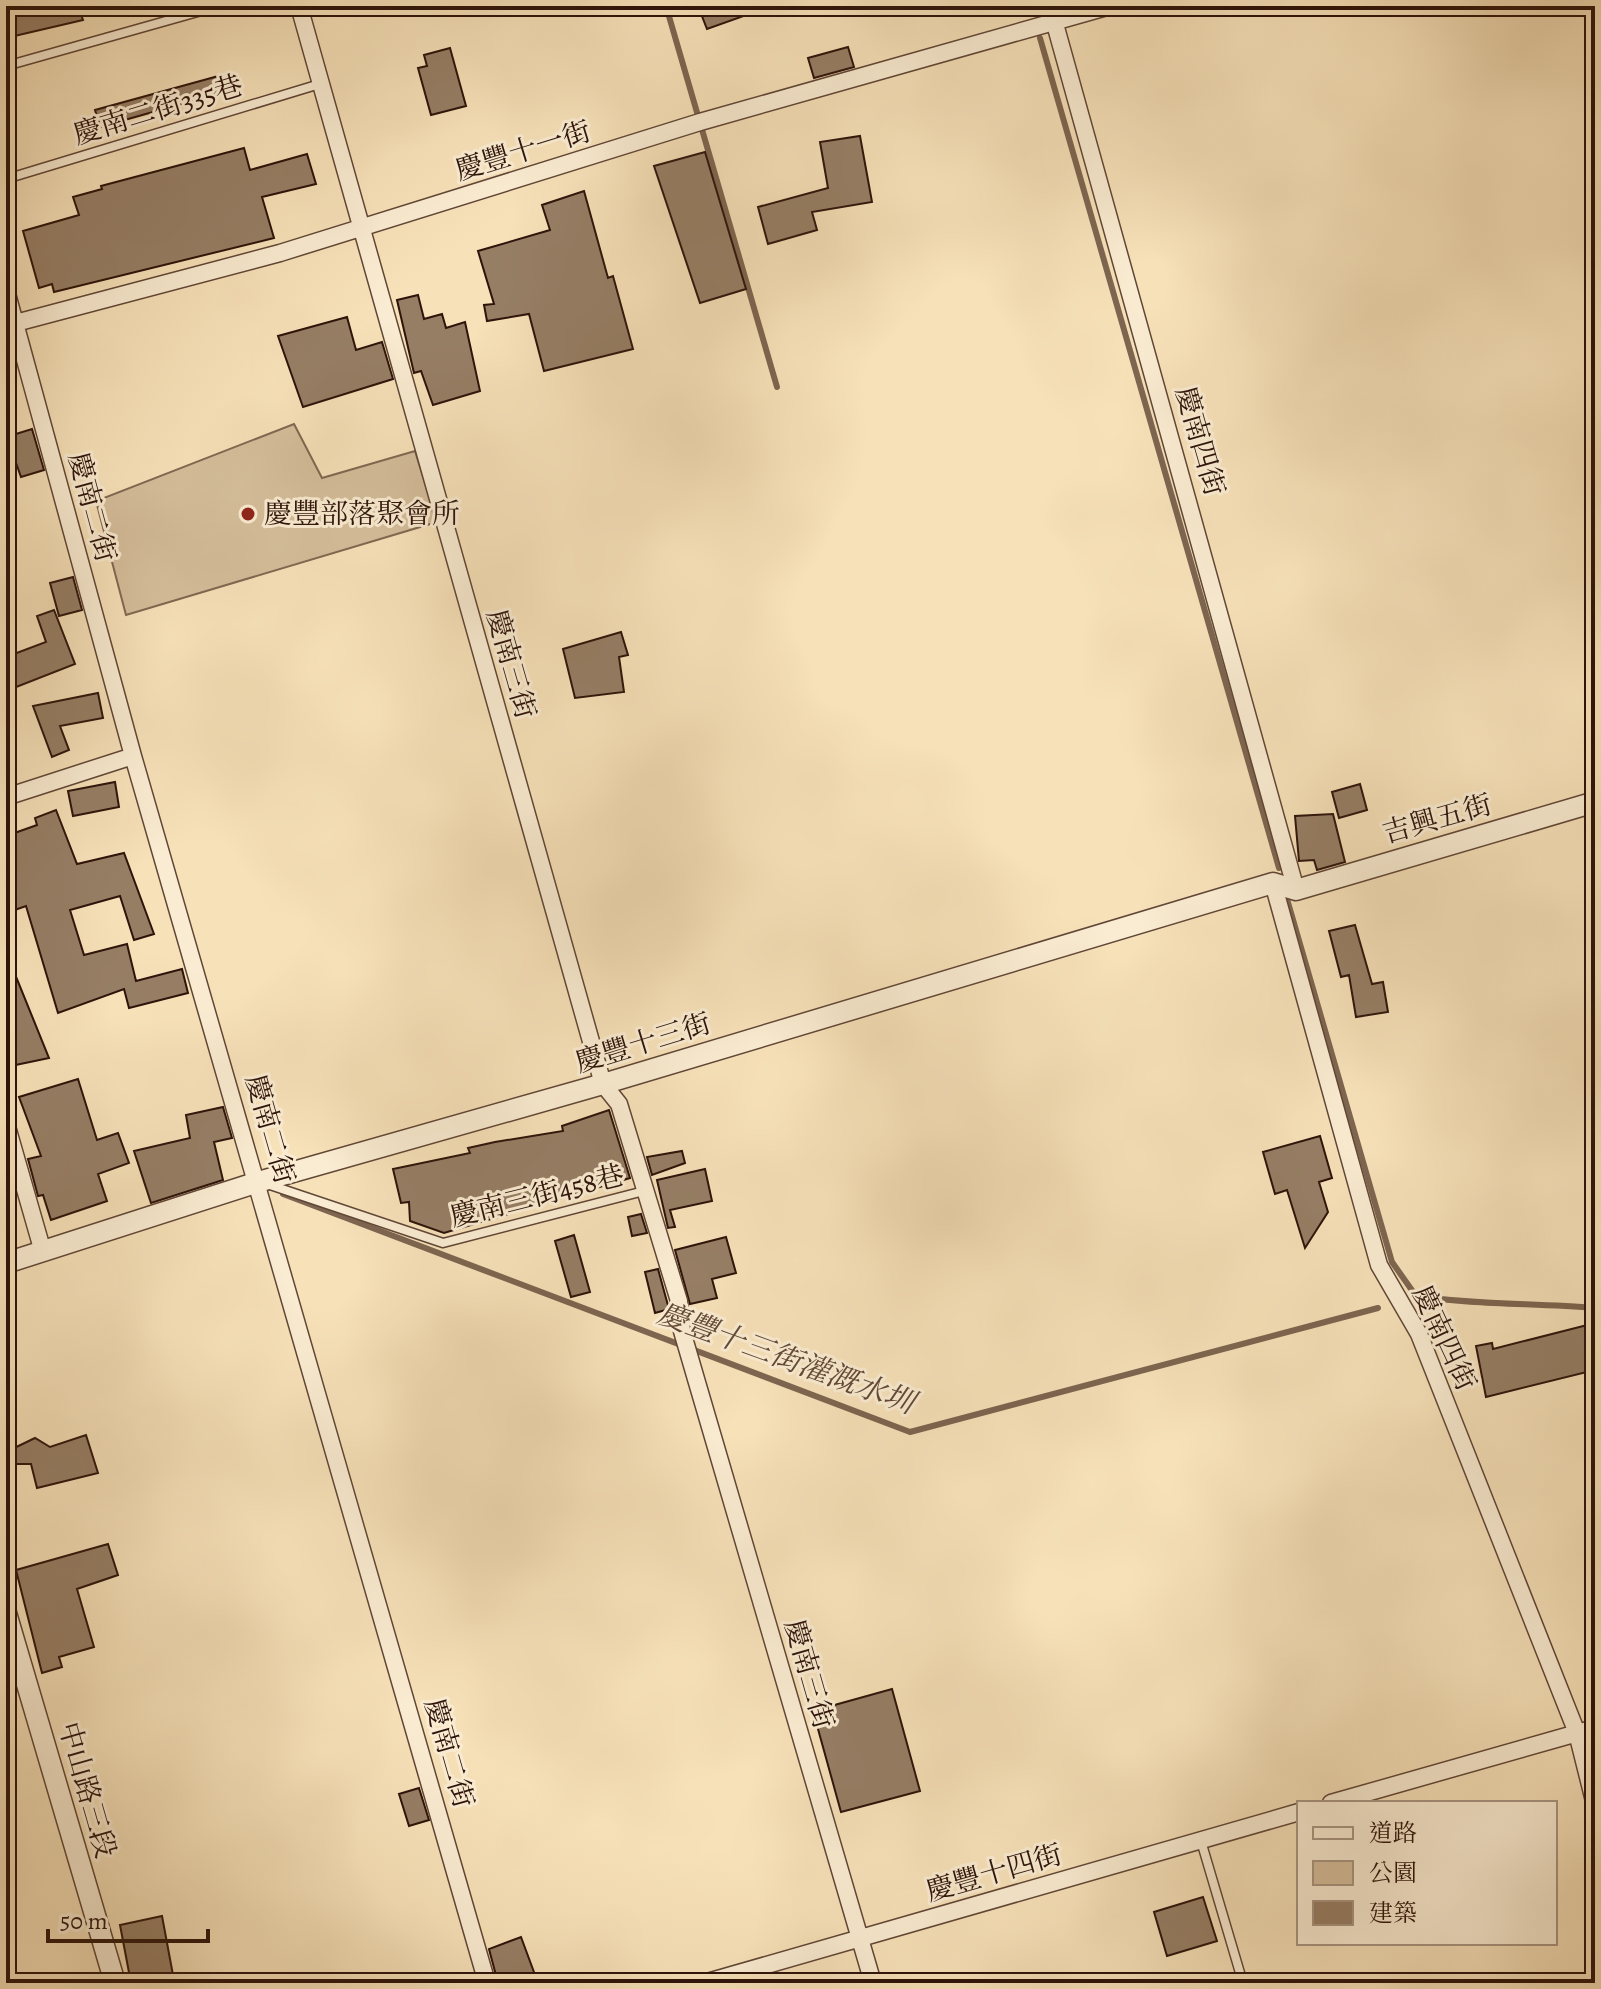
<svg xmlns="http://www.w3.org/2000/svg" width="1601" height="1989" font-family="Alegreya,'Noto Serif TC',serif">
	<rect width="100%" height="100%" fill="#f7e1b9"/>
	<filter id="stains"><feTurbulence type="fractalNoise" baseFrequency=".0025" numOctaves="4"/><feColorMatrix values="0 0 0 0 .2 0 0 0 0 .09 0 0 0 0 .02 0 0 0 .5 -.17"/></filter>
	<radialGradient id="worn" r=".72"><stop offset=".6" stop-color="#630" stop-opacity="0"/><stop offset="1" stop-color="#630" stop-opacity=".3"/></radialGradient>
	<!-- green -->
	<path fill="#d5be9b" stroke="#816852" stroke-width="2" d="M294 424 322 478 415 451 437 522 126 615 96 501Z"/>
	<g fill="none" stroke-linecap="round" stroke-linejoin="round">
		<!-- stream -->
		<path stroke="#7d6550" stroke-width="6" d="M666 6 777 387
			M1040 38 1279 868
			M1287 899 1392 1262 1416 1296C1475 1305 1535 1303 1595 1308
			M283 1194 910 1432 1378 1308"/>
	</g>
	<!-- building -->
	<path fill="#967e65" stroke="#2d130a" stroke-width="2" d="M6 6H78L83 20 6 38Z
		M698 6H765L766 8 707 29Z
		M848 47 854 67 814 78 808 58Z
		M450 48 466 106 431 115 418 68 427 66 424 55Z
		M222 75 227 91 100 127 95 110Z
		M860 136 872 202 812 212 817 230 768 244 758 207 828 188 820 142Z
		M244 148 250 170 307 154 316 184 262 197 274 238 54 292 52 284 39 288 23 231 79 215 73 197 102 189 101 186Z
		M705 152 746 289 700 303 654 166Z
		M584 191 608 278 613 276 633 349 544 371 529 314 487 321 484 305 494 304 478 251 550 230 542 205Z
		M418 295 424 319 442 314 446 328 465 322 480 391 433 405 421 371 414 373 397 300Z
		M347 317 356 350 382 342 393 379 303 407 278 336Z
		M32 429 44 470 21 477 16 463 6 465V437Z
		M73 577 82 610 59 616 50 583Z
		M54 610 75 664 6 691V657L46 642 37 616Z
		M621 632 628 655 619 657 624 692 575 698 563 649Z
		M98 693 103 718 60 726 69 750 52 757 33 706Z
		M115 782 119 807 73 816 68 791Z
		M1360 784 1367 810 1339 818 1332 792Z
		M56 810 77 864 124 853 154 934 134 940 120 896 70 910 84 955 127 944 136 981 182 969 188 993 129 1008 124 989 58 1013 26 906 6 913V836L37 825 35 818Z
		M1333 814 1345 862 1317 870 1314 860 1299 861 1295 816Z
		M1355 925 1372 984 1383 982 1388 1012 1356 1017 1349 975 1341 977 1329 931Z
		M6 952 49 1058 6 1067Z
		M78 1079 97 1140 118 1133 129 1163 98 1174 107 1201 51 1220 43 1195 38 1196 28 1159 41 1156 19 1097Z
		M223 1107 232 1138 214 1142 223 1180 151 1203 134 1151 190 1138 186 1115Z
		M609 1110 630 1178 444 1233 410 1221 409 1202 401 1203 393 1169 470 1153 468 1148 495 1142 563 1131 562 1126Z
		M1320 1136 1332 1178 1319 1182 1328 1212 1305 1248 1287 1190 1275 1194 1263 1152Z
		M682 1151 685 1163 652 1175 647 1157Z
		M705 1169 712 1201 670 1210 675 1227 668 1228 657 1180Z
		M641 1214 647 1233 632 1236 628 1217Z
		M574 1235 590 1292 571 1297 555 1241Z
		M726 1237 736 1273 712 1279 717 1298 690 1304 675 1250Z
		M658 1269 669 1309 655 1313 645 1272Z
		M1595 1323V1370L1486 1397 1476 1346 1492 1343 1493 1349Z
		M86 1435 98 1473 37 1488 31 1464H6V1452L35 1438 50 1447Z
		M108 1544 118 1575 77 1589 94 1647 59 1657 62 1667 42 1673 16 1570Z
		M892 1689 920 1791 841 1812 813 1711Z
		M419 1788 429 1820 409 1826 399 1794Z
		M1203 1897 1217 1941 1167 1956 1154 1912Z
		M162 1916 173 1975 131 1983 120 1925Z
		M521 1937 538 1983H498L489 1949Z"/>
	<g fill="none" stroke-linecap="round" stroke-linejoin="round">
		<defs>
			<path id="service" d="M6 66 219 6
				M6 179 323 83
				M267 1184 443 1243 644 1191
				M1201 1841 1243 1983"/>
			<path id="minor" d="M299 6 603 1084 619 1104 679 1301 682 1331 696 1379 873 1983
				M1050 6 1296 890
				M6 290 133 756 487 1983
				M8 325 280 253 700 122 1110 6
				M6 797 133 756
				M1273 883 1379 1265 1419 1334 1577 1733 1595 1805
				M6 1123 43 1252
				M1331 1803 1595 1728
				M704 1983 1299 1812"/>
			<path id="tertiary" d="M6 1263 258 1182 603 1084 1273 883 1296 890 1595 802
				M6 1613 115 1983"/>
		</defs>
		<!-- service casing -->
		<use href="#service" stroke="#604636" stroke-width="11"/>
		<!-- minor casing -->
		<use href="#minor" stroke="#604636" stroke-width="19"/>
		<!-- tertiary casing -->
		<use href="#tertiary" stroke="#604636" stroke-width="23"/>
		<!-- service -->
		<use href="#service" stroke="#faecd2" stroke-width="8"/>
		<!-- minor -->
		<use href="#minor" stroke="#faecd2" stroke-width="16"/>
		<!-- tertiary -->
		<use href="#tertiary" stroke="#faecd2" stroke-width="20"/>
	</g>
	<!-- markers -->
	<circle fill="#8f2418" stroke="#faecd2" stroke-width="3" cx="248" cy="514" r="8"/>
	<g text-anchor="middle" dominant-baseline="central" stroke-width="6" stroke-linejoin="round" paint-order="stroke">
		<!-- street labels -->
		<g font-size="28" fill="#2d130a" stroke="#faecd2">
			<text transform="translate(158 110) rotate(-17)">慶南二街335巷</text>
			<text transform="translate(523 151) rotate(-17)">慶豐十一街</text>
			<text transform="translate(1200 441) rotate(74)">慶南四街</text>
			<text transform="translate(92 507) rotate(75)">慶南二街</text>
			<text transform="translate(511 664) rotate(74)">慶南三街</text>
			<text transform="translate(1437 819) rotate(-16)">吉興五街</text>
			<text transform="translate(643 1043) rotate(-17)">慶豐十三街</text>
			<text transform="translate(270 1129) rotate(74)">慶南二街</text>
			<text transform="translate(537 1196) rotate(-14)">慶南三街458巷</text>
			<text transform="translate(1444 1338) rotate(65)">慶南四街</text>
			<text transform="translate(809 1674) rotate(74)">慶南三街</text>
			<text transform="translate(449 1753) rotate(74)">慶南二街</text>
			<text transform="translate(87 1790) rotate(74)">中山路三段</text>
			<text transform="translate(994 1873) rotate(-16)">慶豐十四街</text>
		</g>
		<!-- poi labels -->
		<g font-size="28" fill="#2d130a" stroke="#faecd2" text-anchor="start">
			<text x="264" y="514">慶豐部落聚會所</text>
		</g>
		<!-- water labels -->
		<g font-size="30" font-style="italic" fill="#624938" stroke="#faecd2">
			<text transform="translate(786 1358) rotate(20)">慶豐十三街灌溉水圳</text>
		</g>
	</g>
	<!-- margin -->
	<rect width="1601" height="1989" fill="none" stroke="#f7e1b9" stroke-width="32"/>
	<rect x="8" y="8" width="1585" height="1973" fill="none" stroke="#2d130a" stroke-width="4"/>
	<rect x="16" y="16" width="1569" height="1957" fill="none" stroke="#2d130a" stroke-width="2"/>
	<!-- legend -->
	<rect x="1297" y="1801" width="260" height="144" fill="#faecd2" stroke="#a89582" stroke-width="2"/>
	<rect x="1313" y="1827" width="40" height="12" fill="#faecd2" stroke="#a89582" stroke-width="2"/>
	<text x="1369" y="1841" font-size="24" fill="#2d130a">道路</text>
	<rect x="1313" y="1861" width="40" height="24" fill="#d5be9b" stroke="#a89582" stroke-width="2"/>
	<text x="1369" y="1881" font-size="24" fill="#2d130a">公園</text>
	<rect x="1313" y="1901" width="40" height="24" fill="#967e65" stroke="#a89582" stroke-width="2"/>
	<text x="1369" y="1921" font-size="24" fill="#2d130a">建築</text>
	<!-- scale -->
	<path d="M48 1929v12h160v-12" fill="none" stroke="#2d130a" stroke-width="4"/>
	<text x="60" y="1929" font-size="24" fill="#2d130a" stroke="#faecd2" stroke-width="6" paint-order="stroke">50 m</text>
	<rect width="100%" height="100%" filter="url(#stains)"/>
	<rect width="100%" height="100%" fill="url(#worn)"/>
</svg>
